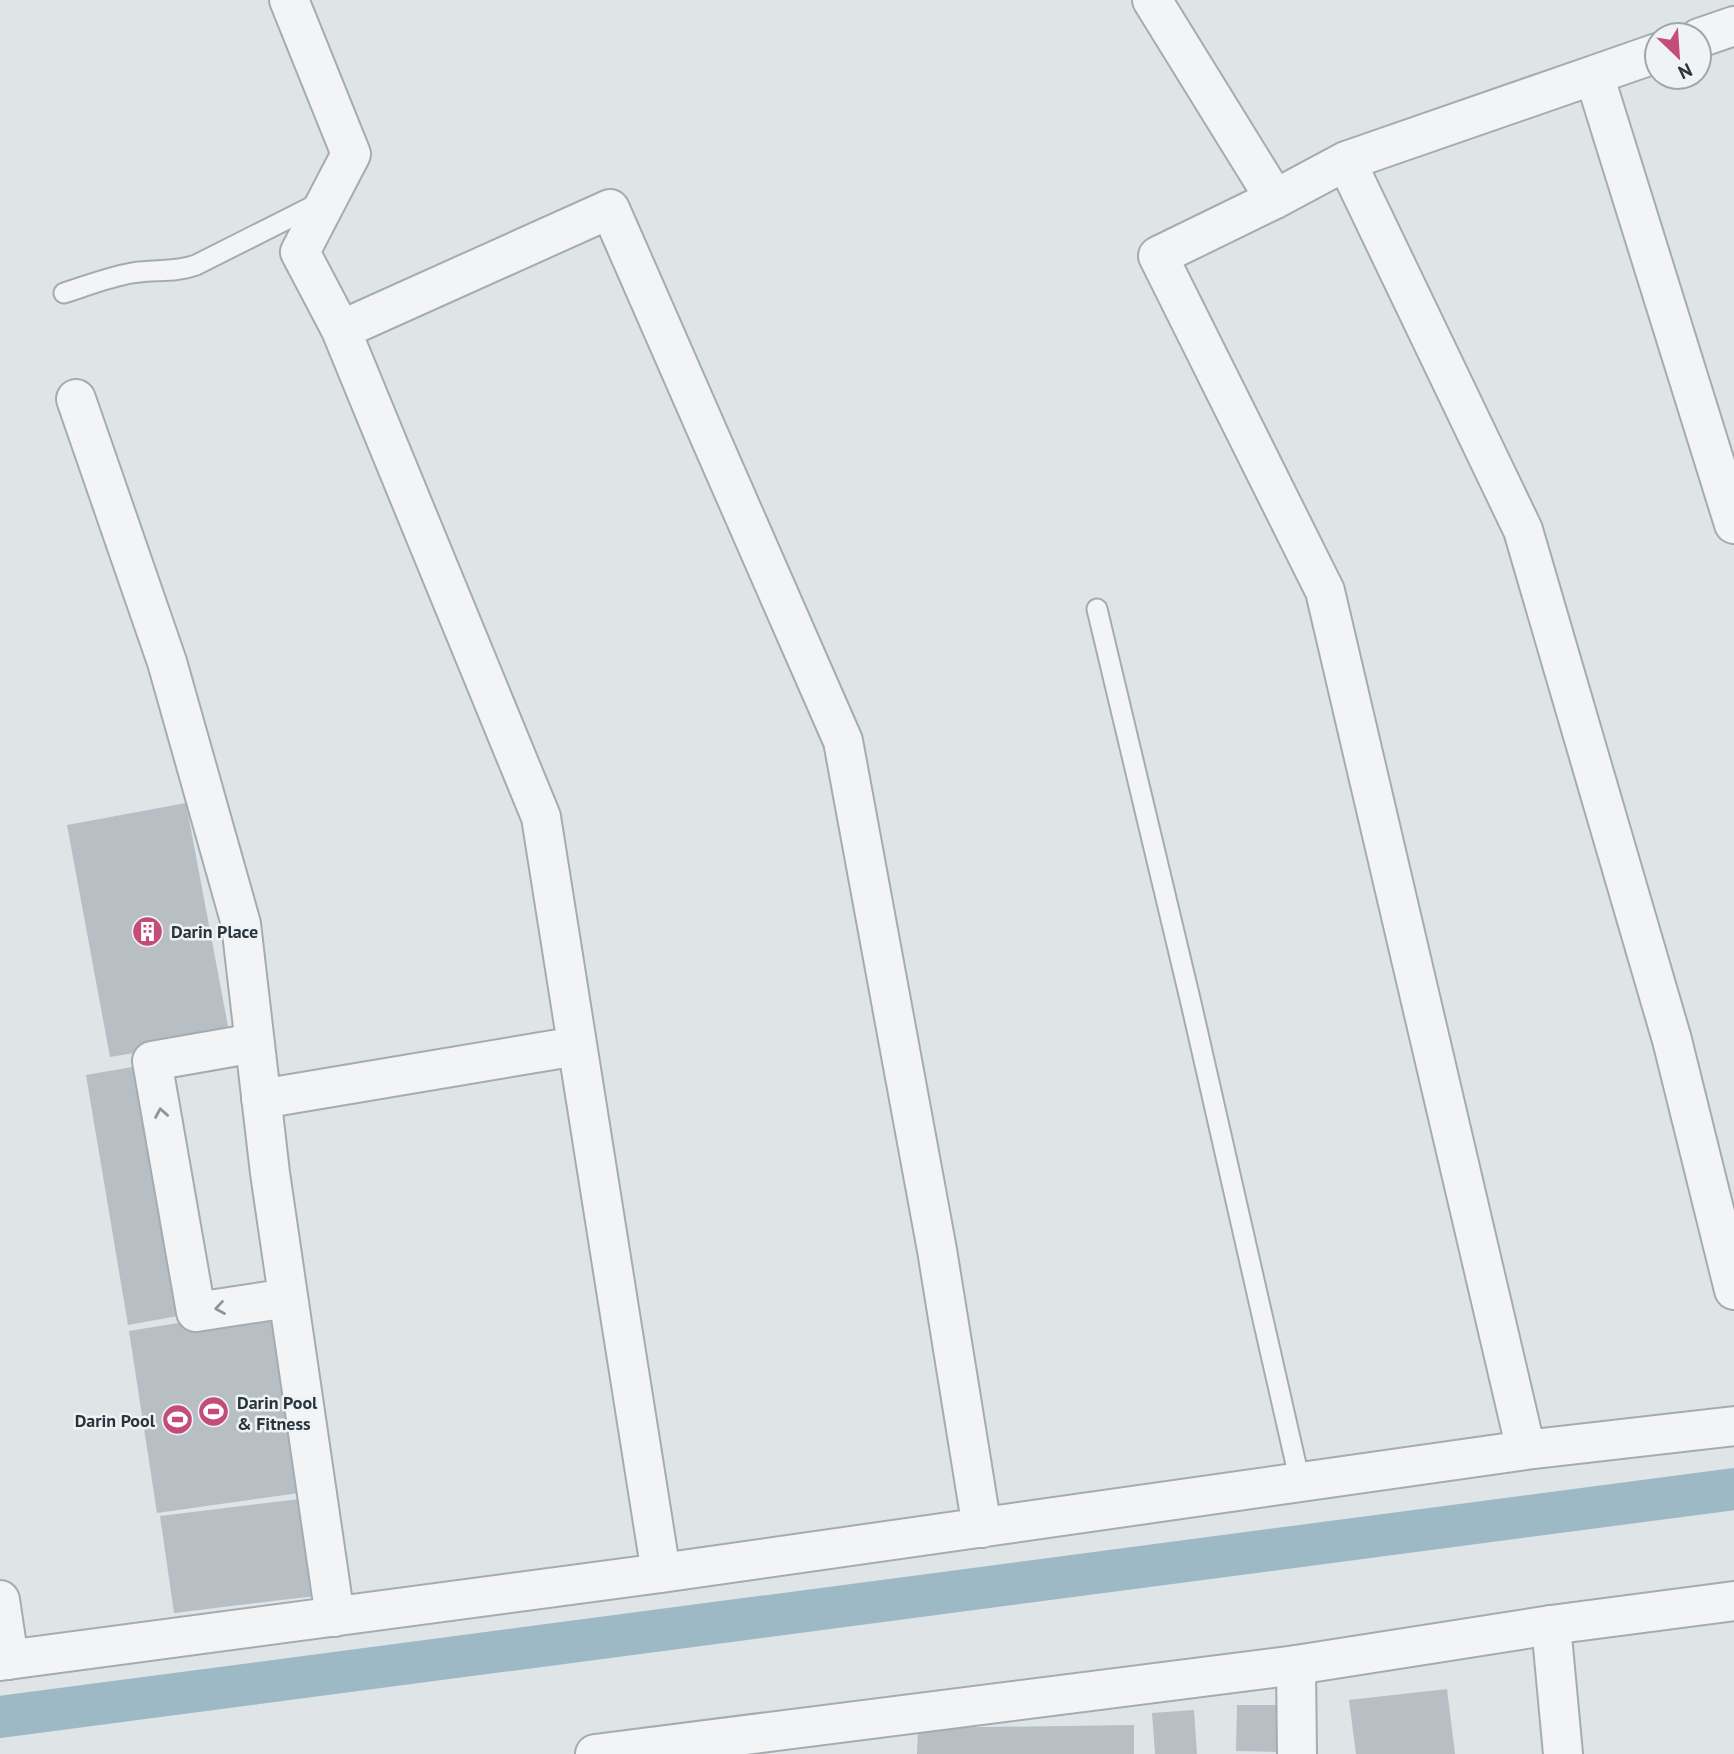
<svg xmlns="http://www.w3.org/2000/svg" width="1734" height="1754" font-family="'PT Sans',sans-serif">
	<rect width="100%" height="100%" fill="#dfe4e7"/>
	<g fill="none" stroke-linecap="round" stroke-linejoin="round">
		<!-- canal -->
		<path stroke="#9db9c5" stroke-width="42" d="M0 1717 1734 1489"/>
	</g>
	<!-- building -->
	<path fill="#b7bec4" d="M186 803 230 1037 110 1057 67 825Z
		M144 1065 189 1314 128 1325 86 1075Z
		M270 1308 299 1493 157 1513 129 1331Z
		M300 1499 315 1596 174 1613 160 1516Z
		M1447 1689 1455 1754H1356L1349 1700Z
		M1237 1705H1278V1752L1236 1751Z
		M1194 1710 1197 1754H1155L1152 1713Z
		M1134 1725V1754H917L918 1728Z"/>
	<g fill="none" stroke-linecap="round" stroke-linejoin="round">
		<defs>
			<path id="service" d="M64 293C86 286 109 277 132 273 154 269 175 273 196 265L321 202
				M1097 609 1191 1003 1300 1482"/>
			<path id="minor" d="M289 0 351 154 300 252 341 330 541 817 661 1573
				M1152 0 1275 199
				M1699 38 1734 26
				M1657 53 1594 75 1734 524
				M1346 161 1523 530 1672 1040 1734 1290
				M341 330 610 209 843 741 937 1250 982 1528
				M76 399 167 662 241 924 270 1173 335 1617
				M255 1043 152 1061 196 1312 288 1298
				M261 1099 577 1046
				M1526 1450 1325 591 1158 256 1275 199 1346 161 1594 75
				M0 1600 9 1660
				M1551 1625 1563 1754
				M0 1661 661 1573 1526 1450 1734 1426
				M1296 1665 1297 1754"/>
			<path id="tertiary" d="M595 1754 1296 1665 1551 1625 1734 1601"/>
		</defs>
		<!-- service casing -->
		<use href="#service" stroke="#a5acb1" stroke-width="23"/>
		<!-- minor casing -->
		<use href="#minor" stroke="#a5acb1" stroke-width="42"/>
		<!-- tertiary casing -->
		<use href="#tertiary" stroke="#a5acb1" stroke-width="42"/>
		<!-- service -->
		<use href="#service" stroke="#f2f4f6" stroke-width="19"/>
		<!-- minor -->
		<use href="#minor" stroke="#f2f4f6" stroke-width="38"/>
		<!-- tertiary -->
		<use href="#tertiary" stroke="#f2f4f6" stroke-width="38"/>
	</g>
	<!-- one-way arrows -->
	<defs><path id="oneway-chevron" d="M-2-3.5L2.5 0L-2 3.5" fill="none" stroke-width="1.6" stroke-linecap="round" stroke-linejoin="round" transform="scale(1.75)"/></defs>
	<g stroke="#8e949a">
		<use href="#oneway-chevron" transform="translate(161 1113) rotate(-100)"/>
		<use href="#oneway-chevron" transform="translate(220 1308) rotate(171)"/>
	</g>
	<!-- icons -->
	<defs>
		<symbol id="building-disc" viewBox="-11 -11 22 22"><circle r="9.5" fill="#c34d78" stroke="#eff3f5"/><path d="M-4-6H4V6H1V3H-1V6H-4ZM-2.5-4.3h1.7v1.8h-1.7ZM.8-4.3h1.7v1.8H.8ZM-2.5-1h1.7V.8h-1.7ZM.8-1h1.7V.8H.8Z" fill="#fff"/></symbol>
		<symbol id="stadium-disc" viewBox="-11 -11 22 22"><circle r="9.5" fill="#c34d78" stroke="#eff3f5"/><path d="M0-5a6.5 5 0 1 0 0 10a6.5 5 0 1 0 0-10ZM-3.5-1.8h7v3.6h-7Z" fill="#fff"/></symbol>
	</defs>
	<g fill-rule="evenodd">
		<use href="#building-disc" x="130" y="914" width="35" height="35"/>
		<use href="#stadium-disc" x="196" y="1394" width="35" height="35"/>
		<use href="#stadium-disc" x="160" y="1402" width="35" height="35"/>
	</g>
	<g text-anchor="middle" dominant-baseline="central" stroke-width="5" stroke-linejoin="round" paint-order="stroke">
		<!-- poi labels -->
		<g font-size="18" font-weight="bold" fill="#29353d" stroke="#eff3f5" text-anchor="start">
			<text x="171" y="931">Darin Place</text>
			<text x="237" y="1402">Darin Pool<tspan x="237" dy="21">&amp; Fitness</tspan></text>
			<text x="155" y="1420" text-anchor="end">Darin Pool</text>
		</g>
	</g>
	<!-- north arrow -->
	<g transform="translate(1678 56) rotate(155)"><circle r="33" fill="#eff3f5" stroke="#a0a7ab" stroke-width="2"/>
	<path d="M0-5L12 26L0 18L-12 26Z" fill="#c34d78"/>
	<text y="-10" font-size="19" font-weight="bold" text-anchor="middle" fill="#29353d">N</text>
	</g>
</svg>
